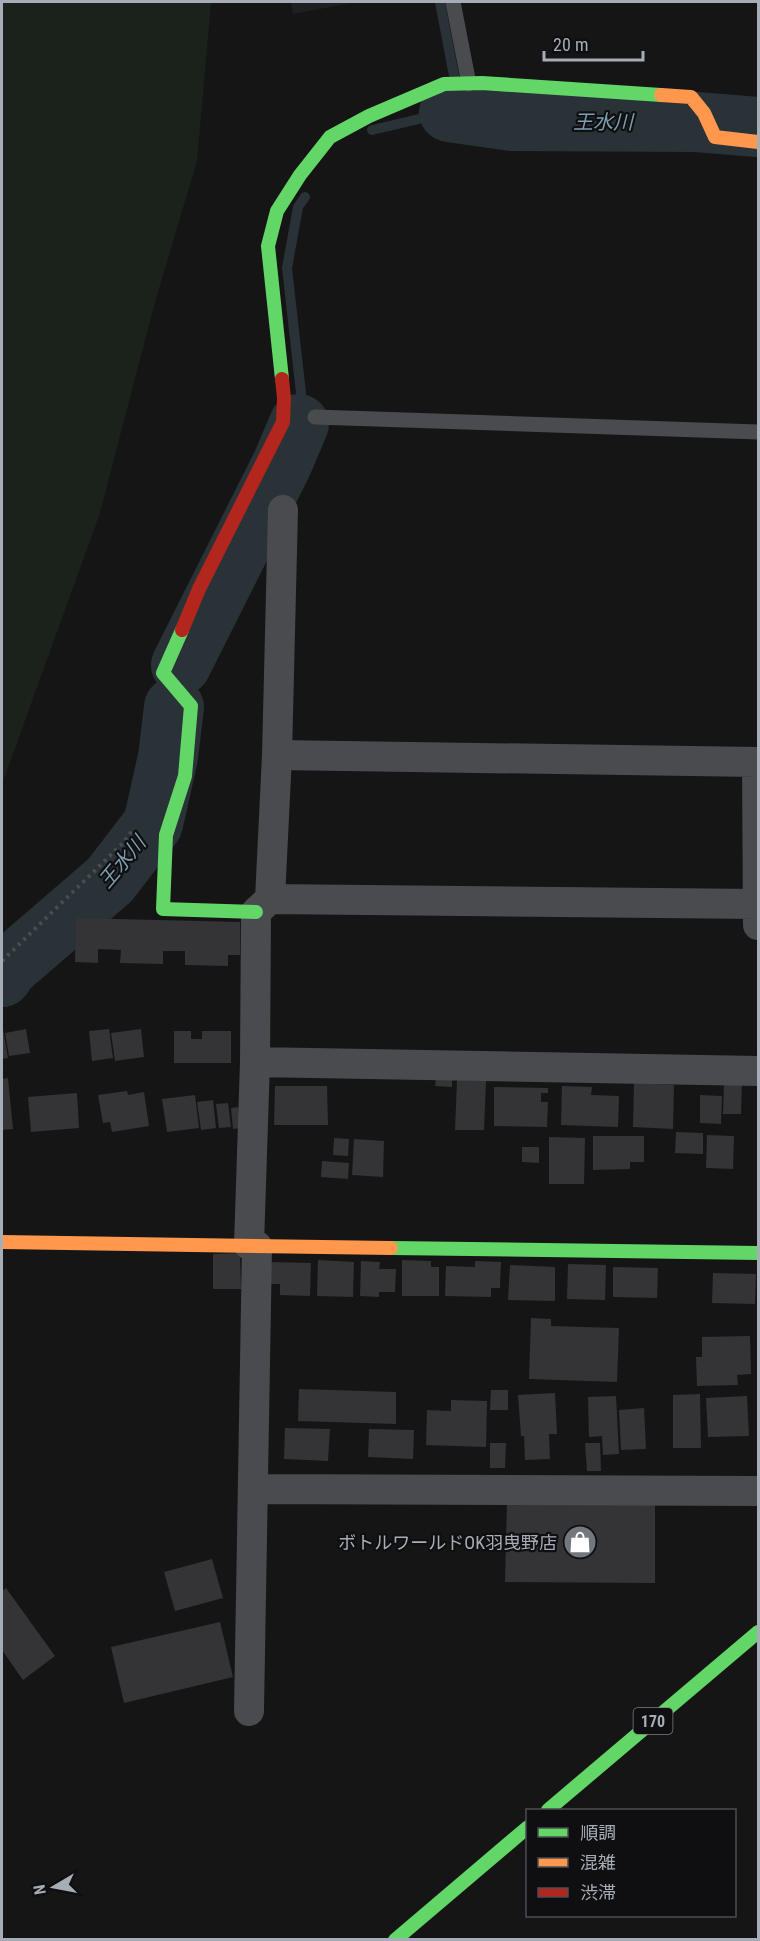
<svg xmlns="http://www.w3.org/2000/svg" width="760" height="1941" font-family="'Roboto Condensed','Noto Sans JP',sans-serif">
	<rect width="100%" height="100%" fill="#151515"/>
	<!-- built -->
	<path fill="#1f1f21" d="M291 2H356L293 14Z"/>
	<!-- green -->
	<path fill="#1b221c" d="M2 2H211L197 161 155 302 99 516 2 784Z"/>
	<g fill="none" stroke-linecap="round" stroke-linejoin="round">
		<!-- stream -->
		<path stroke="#293236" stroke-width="10" d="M372 130 449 112 455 81 440 2
			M299 424 301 393 287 268 298 207 305 197"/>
		<!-- river -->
		<path stroke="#293236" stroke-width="60" d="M449 112 512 121 696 122 758 127
			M181 665 282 464 299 424
			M2 977 8 968 110 880 153 824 168 757 174 707"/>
	</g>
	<!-- building -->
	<path fill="#343436" d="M76 918 240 922V955H228V966L185 965V951H163V964L120 963 121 950 98 949V963L75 962Z
		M3 1029 8 1058 2 1059V1030Z
		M26 1029 30 1053 9 1056 5 1033Z
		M109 1029 113 1058 92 1061 89 1031Z
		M141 1029 144 1057 115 1061 111 1033Z
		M174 1031H191V1039H202V1031H231V1063H174Z
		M8 1078 13 1129 2 1130V1079Z
		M436 1078H452V1087L435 1086Z
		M457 1080 486 1081 484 1130H455Z
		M634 1083 674 1085 673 1129 633 1127Z
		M724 1083H742L741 1114H723Z
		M275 1086H327L328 1125H274Z
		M562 1086 592 1087 591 1095 619 1096 618 1127 561 1125Z
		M494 1087 548 1088V1093H541V1102H548L547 1127 494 1126Z
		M127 1091 128 1095 144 1092 149 1126 112 1132 110 1122 103 1123 98 1095Z
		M77 1093 79 1128 31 1132 28 1097Z
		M195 1095 199 1128 167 1132 162 1099Z
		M700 1095 722 1096 721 1124 700 1123Z
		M213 1100 216 1128 201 1130 197 1102Z
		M228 1103 231 1127 219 1128 216 1104Z
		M238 1107 241 1128 233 1129 231 1108Z
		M676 1132 703 1133V1154L675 1153Z
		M707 1135 734 1136 733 1169 706 1168Z
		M593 1136H644V1162H630V1169L593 1170Z
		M549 1137 585 1138 584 1184H549Z
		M334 1138 349 1139 348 1156 333 1155Z
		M354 1139 384 1141 383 1177 352 1175Z
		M522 1147H539V1163L522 1162Z
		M322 1161 349 1163 348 1179 321 1177Z
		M240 1253 241 1289H213V1254Z
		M318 1260 354 1262 353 1297 317 1296Z
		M402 1260 431 1261V1267H439V1296H402Z
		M361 1261 380 1262 379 1269H396L395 1292H379V1297L360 1296Z
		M475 1261 501 1262 500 1288H491V1297L445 1296 446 1266 475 1267Z
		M271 1262 311 1263 310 1296 280 1295V1284H270Z
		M568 1264 606 1265 605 1300 567 1299Z
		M510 1265 555 1267V1301L508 1300Z
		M613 1267 658 1268 657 1298 613 1297Z
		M713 1273 756 1274 755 1304 712 1303Z
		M531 1318 551 1319V1326L619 1328 617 1382 529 1379Z
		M750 1336 751 1374 737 1375 738 1385 697 1386 696 1357H702V1337Z
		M299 1389 396 1392V1424L298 1421Z
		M491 1390H508V1410H490Z
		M555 1393 557 1434H549L550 1459 525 1460 524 1436H521L518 1395Z
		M700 1394 701 1448H673V1395Z
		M616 1396 619 1454 603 1455 602 1436 589 1437 588 1397Z
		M747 1396 749 1436 708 1437 706 1398Z
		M451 1400 487 1401 486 1447 426 1445 427 1410 451 1411Z
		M644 1408 646 1449 621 1450 619 1410Z
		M285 1428 330 1429 328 1461 284 1459Z
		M369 1429 414 1430 413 1459 368 1457Z
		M490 1443H506L505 1468H490Z
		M585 1443H600L601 1471H587Z
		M507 1501H655V1583L505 1582Z
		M212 1559 223 1598 175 1611 164 1572Z
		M6 1588 55 1656 23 1680 2 1650V1591Z
		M220 1622 233 1677 124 1703 111 1647Z"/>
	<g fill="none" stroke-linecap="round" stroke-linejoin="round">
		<!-- path -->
		<path stroke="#4b4c50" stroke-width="4" stroke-dasharray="3 4.5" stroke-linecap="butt" d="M2 961 124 842 132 831"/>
		<!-- lane -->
		<path stroke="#494b4e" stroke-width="15" d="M453 2 469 84
			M315 417 758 432"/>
		<!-- street -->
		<path stroke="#494b4e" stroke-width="30" d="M277 755 757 762 758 925
			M270 899 757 904
			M255 1062 758 1071
			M249 1245 255 1062 256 912 270 899 277 755 283 510
			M253 1489 758 1491
			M249 1711 257 1246"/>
		<!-- fast -->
		<path stroke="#63d668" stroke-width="14" d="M282 379 268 246 277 211 300 175 330 137 369 116 444 84 482 83 661 95
			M182 630 163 673 191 706 185 776 166 835 163 909 256 912
			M391 1248 758 1253
			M548 1810 758 1632
			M395 1940 528 1827"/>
		<!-- slow -->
		<path stroke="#ff974d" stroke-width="14" d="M661 95 691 97 704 113 715 137 758 142
			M2 1242 391 1248"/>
		<!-- jam -->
		<path stroke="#b3261e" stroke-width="14" d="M182 630 199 589 283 422 284 398 282 379"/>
	</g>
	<!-- icons -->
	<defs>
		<symbol id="shop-disc" viewBox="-11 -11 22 22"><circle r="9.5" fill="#73787e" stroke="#0f0f11"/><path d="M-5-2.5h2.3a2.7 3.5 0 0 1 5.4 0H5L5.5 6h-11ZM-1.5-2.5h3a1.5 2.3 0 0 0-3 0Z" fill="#fff"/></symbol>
	</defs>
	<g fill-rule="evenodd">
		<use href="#shop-disc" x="561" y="1523" width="38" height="38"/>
	</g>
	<g text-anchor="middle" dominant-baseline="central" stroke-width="4.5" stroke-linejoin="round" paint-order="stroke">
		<!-- shield labels -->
		<rect fill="#0f0f11" stroke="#797e84" stroke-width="1.5" x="633.5" y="1708" width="39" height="26" rx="4.5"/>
		<g font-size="16" font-weight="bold" fill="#a6adb6">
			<text x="653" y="1721">170</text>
		</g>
		<!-- poi labels -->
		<g font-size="18" fill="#a6adb6" stroke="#0f0f11" text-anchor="end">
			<text x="557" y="1542">ボトルワールドOK羽曳野店</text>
		</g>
		<!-- water labels -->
		<g font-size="20" font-style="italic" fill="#7e9fb0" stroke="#0f0f11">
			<text x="603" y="122">王水川</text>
			<text transform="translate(122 862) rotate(-50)">王水川</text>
		</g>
	</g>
	<!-- border -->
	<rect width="760" height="1941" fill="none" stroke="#a6adb6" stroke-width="6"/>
	<!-- legend -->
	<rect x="526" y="1809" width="210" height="108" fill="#0f0f11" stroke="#4b4e53" stroke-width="1.5"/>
	<rect x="538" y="1828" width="30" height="9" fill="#63d668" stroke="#4b4e53" stroke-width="1.5"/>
	<text x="580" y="1839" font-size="18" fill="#a6adb6">順調</text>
	<rect x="538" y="1858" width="30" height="9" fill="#ff974d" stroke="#4b4e53" stroke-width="1.5"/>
	<text x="580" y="1869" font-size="18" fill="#a6adb6">混雑</text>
	<rect x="538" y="1888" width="30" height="9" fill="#b3261e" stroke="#4b4e53" stroke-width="1.5"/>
	<text x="580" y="1899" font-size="18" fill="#a6adb6">渋滞</text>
	<!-- north arrow -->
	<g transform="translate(54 1887) rotate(260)" stroke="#0f0f11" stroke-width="4.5" paint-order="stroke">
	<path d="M0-4.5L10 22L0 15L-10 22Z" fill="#a6adb6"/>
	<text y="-9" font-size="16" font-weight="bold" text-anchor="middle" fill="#a6adb6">N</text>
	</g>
	<!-- scale -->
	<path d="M544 51v9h99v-9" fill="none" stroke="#a6adb6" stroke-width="3"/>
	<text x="553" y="51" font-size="18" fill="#a6adb6" stroke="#0f0f11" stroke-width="4.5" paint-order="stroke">20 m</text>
</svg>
